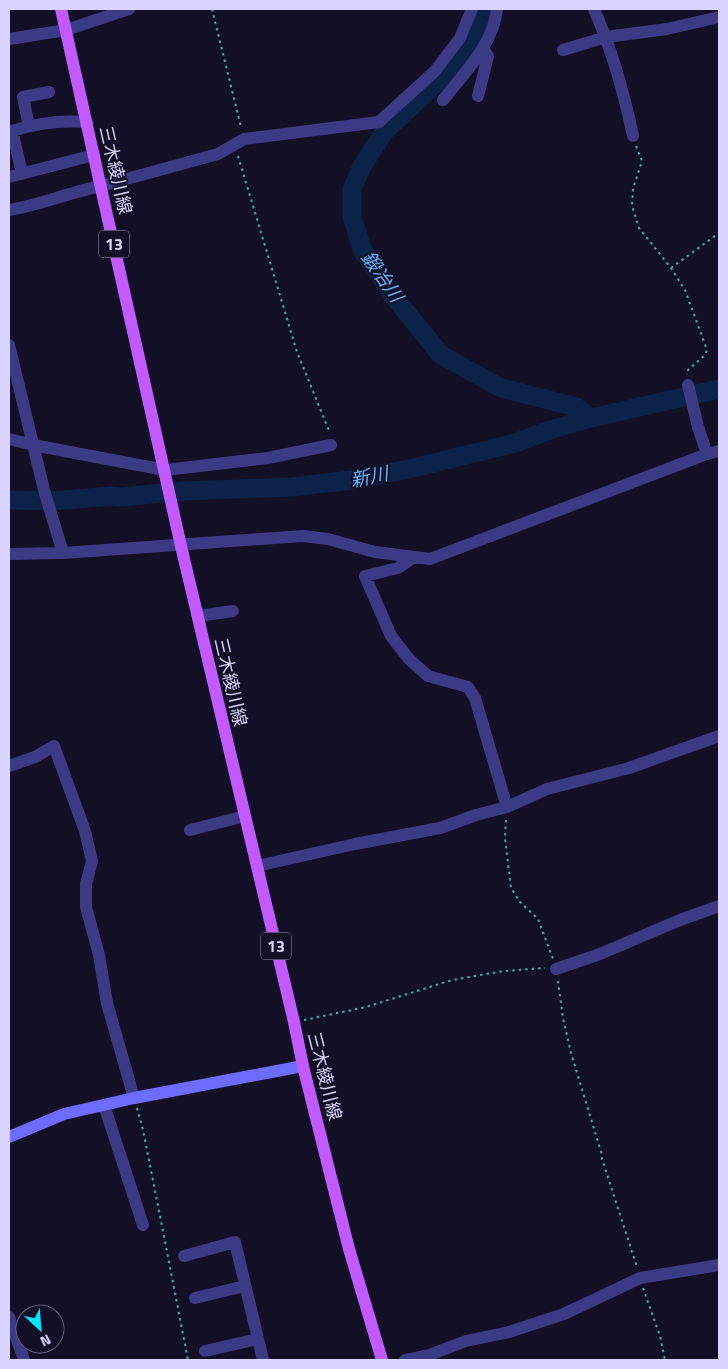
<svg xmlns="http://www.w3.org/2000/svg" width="728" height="1369" font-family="'Titillium Web','Noto Sans JP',sans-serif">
	<rect width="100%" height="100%" fill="#130f26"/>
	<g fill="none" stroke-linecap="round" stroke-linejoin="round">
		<!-- river -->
		<path stroke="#0c2248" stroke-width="19" d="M483 9 480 23 457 64 384 132 362 166 352 189V217L363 251 398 302 441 355 501 388 576 407 591 418
			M9 500 52 501 111 496 121 497 183 491 292 487 360 479 418 467 515 443 550 430 591 418 719 389"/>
		<!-- path -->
		<path stroke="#2fb8b0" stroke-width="2" stroke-dasharray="2.5 4" stroke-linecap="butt" d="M212 9 241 127
			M636 146 642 161 633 189 632 206 639 228 671 268 685 290 707 350 705 355 687 371V375
			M238 156 297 352 330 433
			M671 268 719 233
			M506 820 505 838 511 888 520 902 538 919 553 959
			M558 981 563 1018 571 1053 602 1155V1159L637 1267
			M304 1020 366 1007 452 980 504 971 545 968
			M137 1108 143 1130 163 1231 188 1360
			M643 1288 660 1336 665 1360"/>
		<!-- street -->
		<path stroke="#3d3a85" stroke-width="12" d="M594 9C612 50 624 93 633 136
			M9 39 66 30 129 9
			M563 50 606 37 667 29 719 17
			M478 96 488 56 483 49
			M443 100C465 72 493 45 497 9
			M29 126 23 97 49 92
			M22 173 12 131C37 123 61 120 87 122
			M9 177 94 155
			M9 210C41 205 70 192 101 186L218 154 244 139 379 122 435 71 460 38 472 9
			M9 345 44 490 63 553
			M688 385 698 427 707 454
			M9 439 33 445 165 470 268 458 331 445
			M9 554 63 553 303 536 328 539 375 552 430 559 707 454 719 451
			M414 557 398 568 365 576 391 636 409 659 428 676 468 687 475 698 507 807
			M198 616 233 611
			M9 766 35 757 54 746 85 831 92 861 86 884V907L99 955 107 1003 134 1098
			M190 830 245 816
			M257 866 355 844 440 828 476 815 507 807 547 789 629 768 719 736
			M556 969 600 954 680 920 719 906
			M104 1105 143 1225
			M184 1256 235 1242 263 1360
			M195 1298 245 1286
			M9 1317 24 1360
			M205 1351 258 1339
			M405 1360 429 1355 466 1341 509 1332 564 1314 640 1278 719 1265"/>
		<!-- secondary -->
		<path stroke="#6f6bff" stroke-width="12" d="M9 1137 64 1114 134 1098 303 1066"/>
		<!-- primary -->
		<path stroke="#c25bff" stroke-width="12" d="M61 9 181 546 294 1022 303 1066 349 1249 382 1360"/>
	</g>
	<g text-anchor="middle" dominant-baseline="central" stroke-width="4" stroke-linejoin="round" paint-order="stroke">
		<!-- shield labels -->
		<g fill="#130f26" stroke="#9e99be" stroke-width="1">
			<rect x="99" y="230.5" width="30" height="27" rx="4"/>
			<rect x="261" y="932.5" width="30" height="27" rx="4"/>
		</g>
		<g font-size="16" font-weight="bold" fill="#d9d4ff">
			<text x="114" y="244">13</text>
			<text x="276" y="946">13</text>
		</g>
		<!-- street labels -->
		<g font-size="18" fill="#d9d4ff" stroke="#130f26">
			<text transform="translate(116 170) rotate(77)">三木綾川線</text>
			<text transform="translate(231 682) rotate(77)">三木綾川線</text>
			<text transform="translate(325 1076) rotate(76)">三木綾川線</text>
		</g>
		<!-- water labels -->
		<g font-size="19" font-style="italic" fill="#62b6ff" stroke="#130f26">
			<text transform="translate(383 276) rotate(55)">鍛冶川</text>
			<text transform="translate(369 476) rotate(-11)">新川</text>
		</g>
	</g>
	<!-- border -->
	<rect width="728" height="1369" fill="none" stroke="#d9d4ff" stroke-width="20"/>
	<!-- north arrow -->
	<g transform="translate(40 1329) rotate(154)"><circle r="24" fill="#130f26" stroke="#625e7d"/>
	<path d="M0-4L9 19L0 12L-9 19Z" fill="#00e5ff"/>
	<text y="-8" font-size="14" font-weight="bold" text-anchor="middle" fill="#d9d4ff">N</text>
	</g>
</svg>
